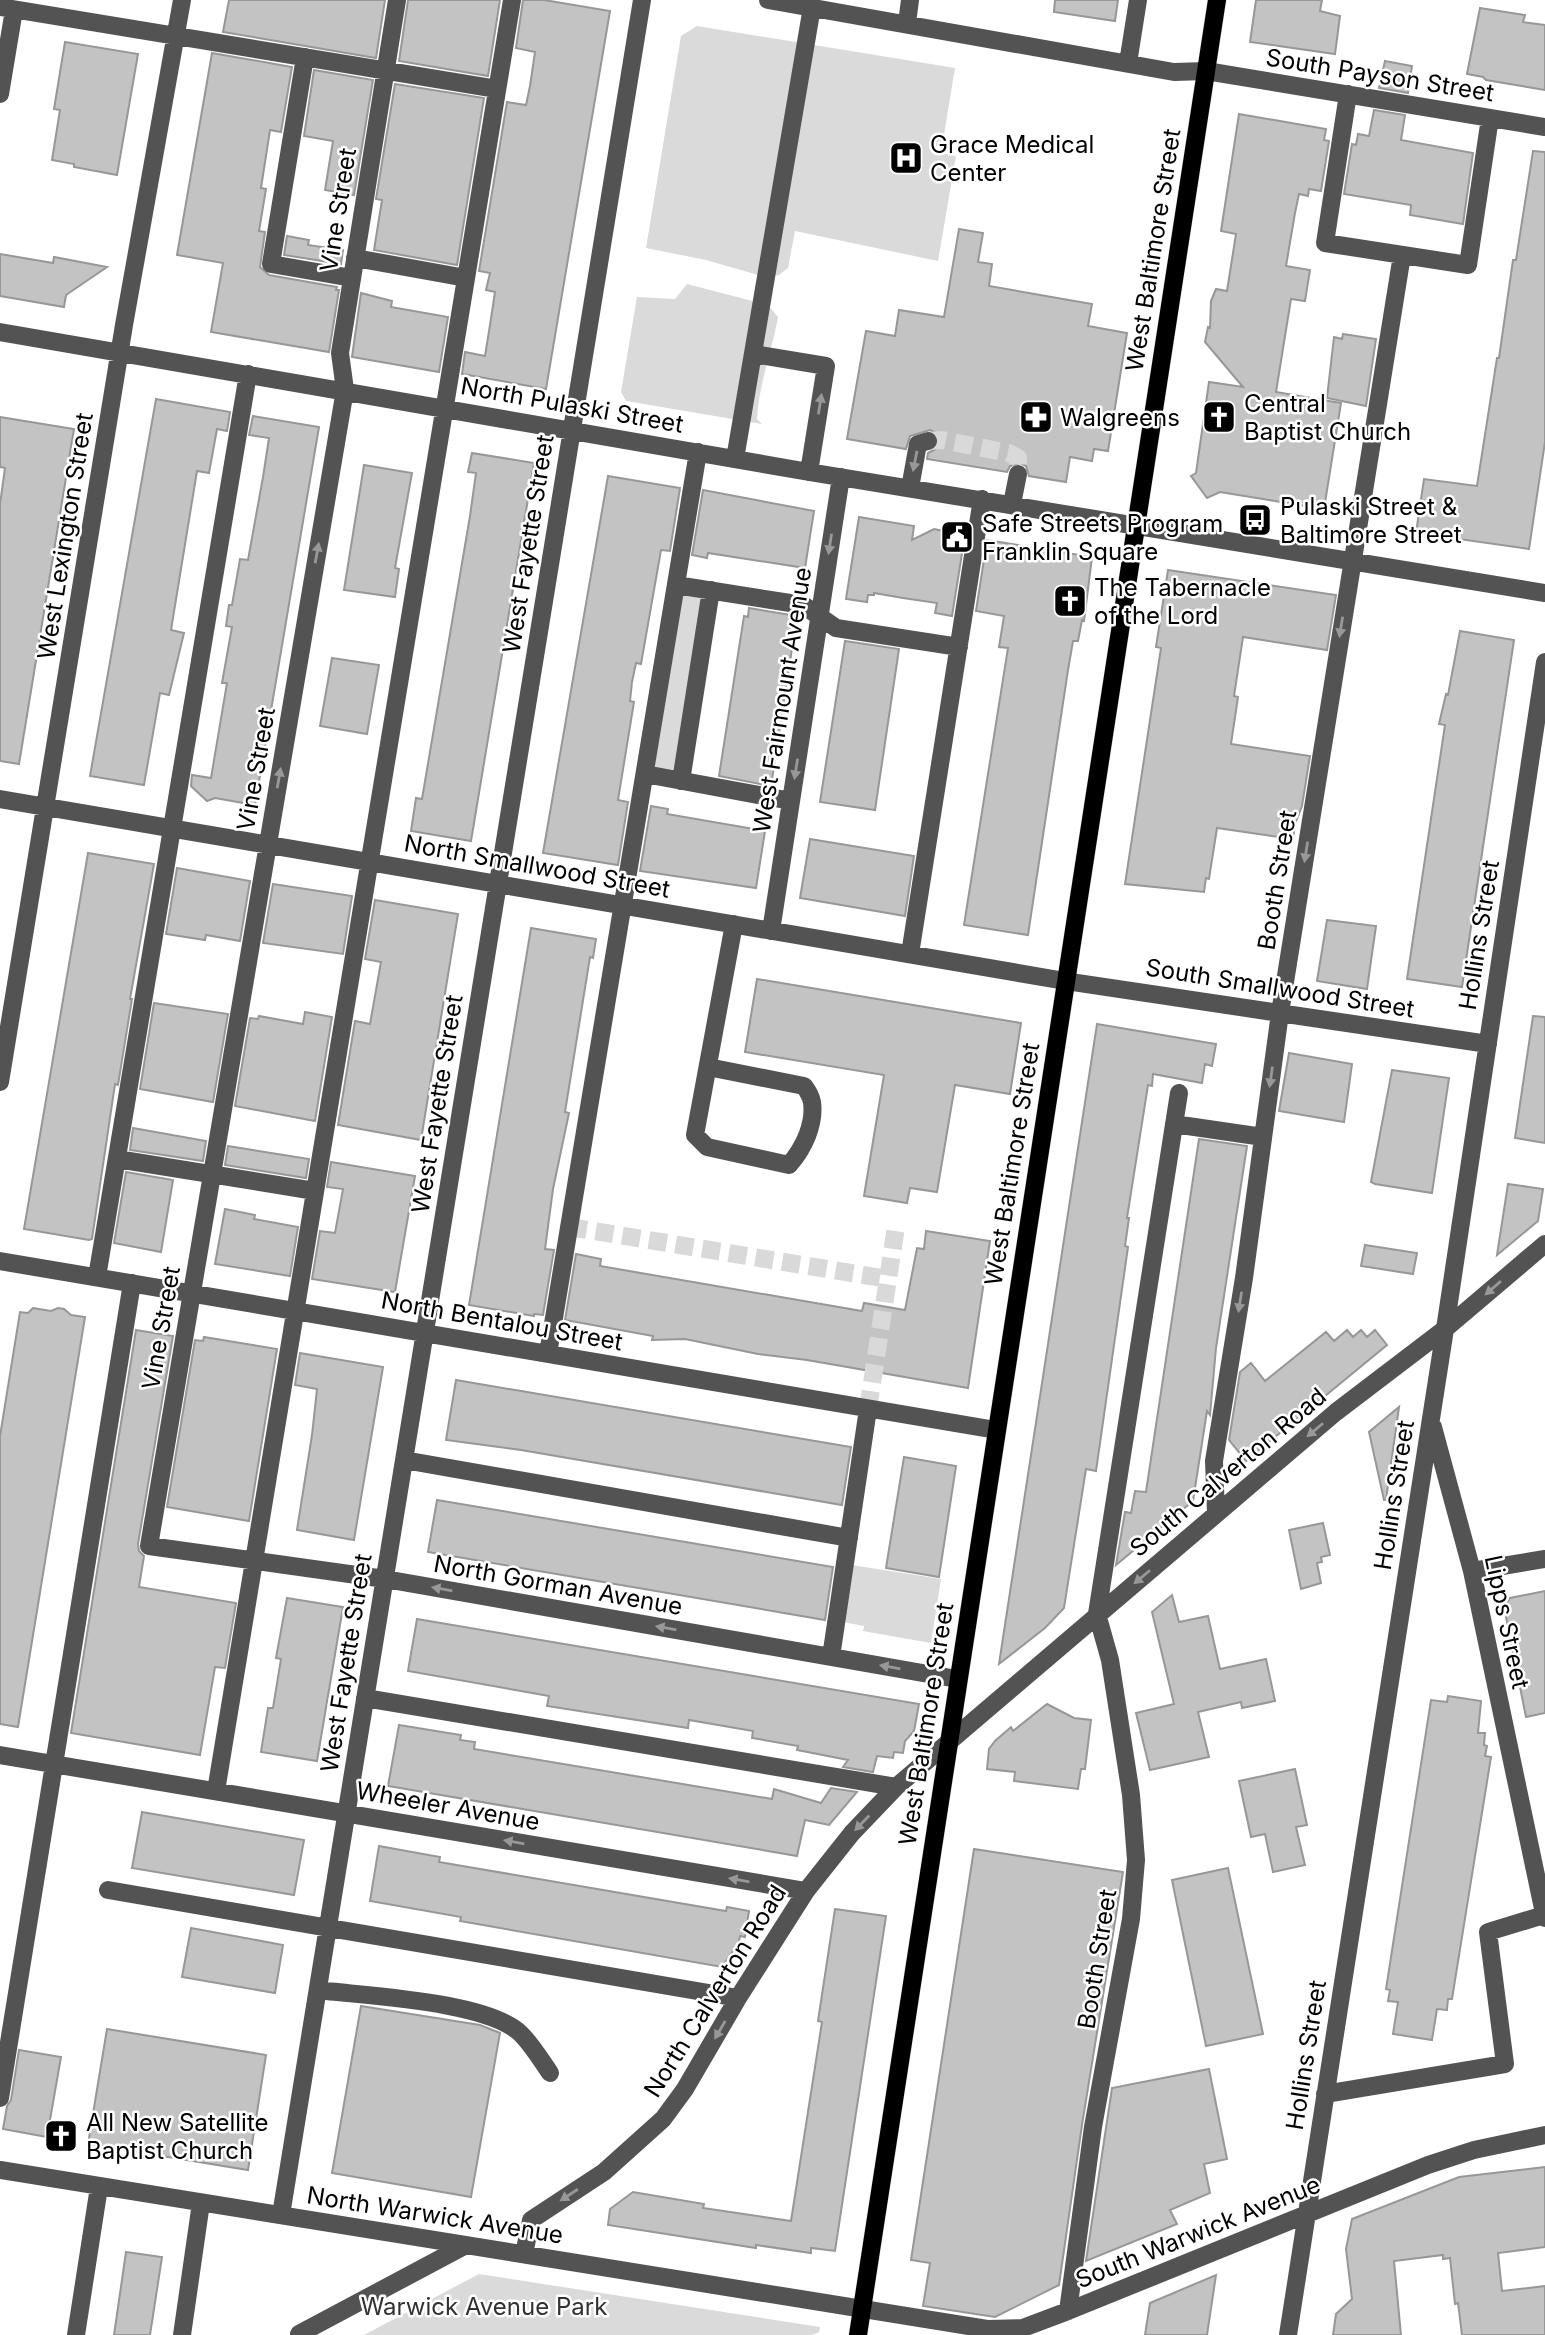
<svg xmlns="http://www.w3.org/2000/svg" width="1545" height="2335" font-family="Inter,sans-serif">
	<rect width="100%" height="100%" fill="#fff"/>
	<!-- green -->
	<path fill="#dadada" d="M697 26 955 68 941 153 956 156 938 261 795 231 788 268 779 275 765 277 706 260 646 248 681 36Z
		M687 284 768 305 778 317C772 351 759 383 757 419L762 424 626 401 621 392 637 297 675 299Z
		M683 591 704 594 675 770 654 767Z
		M852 1565 941 1579 931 1643 863 1631 864 1626 843 1622Z
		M479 2274 820 2327 819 2332 812 2335H364Z"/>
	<!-- building -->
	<path fill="#c3c3c3" stroke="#979797" stroke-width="2" d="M229 0H385L376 58 223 32Z
		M408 0H500L488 76 399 61Z
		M523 0H544L610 11 546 389 462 374 465 352 485 356 490 325 495 292 486 290 490 273 479 271 507 102 526 105 530 86 535 52 516 48Z
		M1055 0H1118L1115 21 1054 12Z
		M1256 0H1322L1320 11 1340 16 1335 54 1250 42Z
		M1480 8 1525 15 1523 22 1545 25V90L1486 80 1483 77 1467 74Z
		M65 42 138 54 117 175 74 167V164L52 160 60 110 54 109Z
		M212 53 292 67 281 132 270 130 261 188 266 189 259 231 265 232 260 267 269 275 337 287 336 290H339L329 352 211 332 223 263 177 255Z
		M1385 61 1412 66 1408 93 1379 88Z
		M314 70 373 80 354 195 325 190 333 141 304 136Z
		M395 84 484 98 457 265 374 250 382 200 376 199Z
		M1374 110 1405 115 1401 140 1473 153 1463 224 1410 215 1411 205 1344 194 1352 144 1356 145 1358 134 1369 136Z
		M1239 114 1326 129 1324 140 1329 141 1321 191 1309 189 1308 196 1299 194 1295 213 1286 266 1310 270 1305 301 1291 299 1276 392 1341 403 1324 509 1220 492 1207 498 1191 476 1196 473 1209 382 1243 387 1205 342 1208 327 1210 328 1211 301 1216 289 1227 291 1236 234 1221 231Z
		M1533 151 1545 152V442L1529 549 1416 533 1424 479 1477 486 1497 358H1499L1513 260H1516Z
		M959 229 983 233 978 262 992 264 989 286 1092 304 1088 326 1127 333 1108 451 1094 449 1092 461 1070 457 1066 482 1029 476 1026 466 1020 463 1010 466 1007 472 927 459 928 453 936 449 939 443 936 433 930 430 910 436 906 449 847 439 866 331 895 336 899 310 944 317Z
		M287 236 309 240 308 245 343 250 341 264 284 255Z
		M0 254 53 263 54 257 107 267 66 295 64 307 0 296Z
		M361 293 392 301 391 307 448 317 439 372 352 357Z
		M1343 334 1376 339 1366 406 1327 398 1334 337 1342 339Z
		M156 399 230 412 227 431 217 429 209 473 197 471 171 630 184 633 169 695 160 693 144 785 90 776Z
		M253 416 319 427 255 805 215 798 207 801 191 786 192 775 211 778 227 683H222L232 627 226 626 229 605H232L240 559 248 560 263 477 269 438 249 435Z
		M0 417 74 429 19 764 0 761V504L5 468 0 467Z
		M472 453 534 463 471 841 411 831 416 798 422 799 470 516 476 473 468 472Z
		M364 465 412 473 395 568 399 569 395 597 344 590Z
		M608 476 680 488 670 551 661 550 641 664 636 663 632 682 630 701 634 702 618 800 628 802 618 865 543 853Z
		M703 490 814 511 805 568 708 553 707 558 692 555Z
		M859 517 914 526 912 540 934 529 965 535 952 616 935 613 937 603 903 598 874 593V595H868L867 602 846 599Z
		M987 540 1092 557 1084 621 1082 620 1078 641H1073L1068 670 1028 935 964 925 1008 648 999 647 1004 616 976 611Z
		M1168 570 1336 595 1327 650 1243 637 1234 696 1238 697 1231 744 1310 756 1302 806 1295 824 1293 839 1217 828 1209 879 1206 878 1204 892 1125 884 1161 648 1156 647Z
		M749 608 797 616 771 786 719 776 744 616 748 617Z
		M1460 631 1514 640 1462 987 1407 979 1445 725 1439 724 1446 694 1448 695Z
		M845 641 899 649 875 810 820 802Z
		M332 658 379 665 367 734 320 726Z
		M651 806 668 809 667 814 765 831 756 888 640 871Z
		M810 839 914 856 905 916 800 898Z
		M88 853 154 864 130 999H132L118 1085 115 1084 92 1239 89 1240 24 1229Z
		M177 868 250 881 240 941 206 935 205 940 166 934Z
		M273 884 352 896 343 954 263 943Z
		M375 900 458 914 421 1140 338 1125 355 1021 370 1024 381 962 365 959Z
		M1327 920 1376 926 1367 989 1317 981Z
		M531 928 596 939 593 958 590 957 565 1112 569 1113 553 1189 545 1249 554 1250 543 1315 534 1314V1316L469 1305Z
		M757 979 1021 1023 1010 1094 955 1085 937 1192 910 1188 907 1203 864 1196 884 1075 745 1052Z
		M154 1003 228 1014 213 1102 140 1089Z
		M305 1012 332 1017 315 1121 235 1106 250 1018 258 1019 259 1016 303 1024Z
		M1533 1016 1545 1017V1143L1515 1138Z
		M1097 1024 1216 1044 1212 1066 1205 1064 1202 1083 1153 1074 1152 1086 1148 1085 1127 1218H1129L1125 1246 1128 1247 1096 1471 1086 1469 1064 1608 1045 1628 999 1664Z
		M1289 1053 1352 1064 1344 1122 1279 1111Z
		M1392 1070 1449 1078 1432 1193 1375 1184 1371 1182Z
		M133 1128 206 1141 203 1161 130 1150Z
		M1199 1139 1247 1146 1216 1348 1210 1415 1207 1411 1193 1501 1116 1565 1125 1512 1131 1513 1135 1491 1146 1492Z
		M228 1146 309 1159 306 1178 225 1165Z
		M331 1162 415 1176 395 1292 312 1279 320 1231 335 1233 343 1189 327 1187Z
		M126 1172 173 1180 161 1252 114 1243Z
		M1508 1184 1543 1189 1538 1221 1497 1255Z
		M225 1209 255 1215 254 1219 298 1227 290 1276 215 1264Z
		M926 1231 990 1241 968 1388 807 1360 758 1354 685 1339 652 1340 653 1336 565 1320 576 1254 601 1259 600 1266 862 1311 864 1303 905 1310 917 1248 924 1249Z
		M1365 1245 1417 1253 1413 1274 1361 1266Z
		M33 1308 51 1311 58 1308 64 1309 71 1315 85 1317 18 1727 0 1724V1436L20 1312 28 1313Z
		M136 1330 173 1336 138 1544 139 1551 144 1556 139 1587 236 1603 225 1668 215 1667 200 1755 71 1733Z
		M1347 1330 1353 1337 1361 1330 1367 1337 1375 1330 1387 1345 1246 1461 1229 1440 1240 1372 1251 1363 1265 1381 1326 1332 1334 1341Z
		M204 1337 277 1349 249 1521 167 1507 195 1340 203 1341Z
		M300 1353 383 1367 354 1540 297 1530 312 1435 317 1389 295 1385Z
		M456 1380 851 1447 842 1505 521 1450 446 1440Z
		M1399 1407 1386 1500H1384L1369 1432Z
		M904 1457 956 1466 939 1577 886 1568Z
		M437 1500 833 1567 825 1620 428 1552Z
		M1323 1523 1330 1555 1321 1557 1322 1562 1317 1563 1321 1583 1301 1589 1289 1530Z
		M1545 1591V1713L1526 1717 1504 1607 1510 1598Z
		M1172 1595 1179 1622 1208 1616 1220 1669 1266 1659 1275 1701 1242 1708 1241 1702 1198 1712 1209 1757 1150 1770 1136 1713 1174 1704 1152 1612Z
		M287 1598 343 1607 317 1761 261 1752 268 1708H273L281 1659 276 1658Z
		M417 1619 919 1704 914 1731 905 1741 903 1753 894 1752 893 1758 877 1756 873 1772 843 1767 848 1760 797 1750 798 1746 752 1738 753 1731 689 1720 688 1728 547 1706 549 1696 408 1671Z
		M1448 1696 1481 1701 1478 1733H1485L1484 1745 1487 1746 1485 1756 1491 1757 1452 1999H1448L1447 2010 1437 2009 1432 2040 1393 2034 1398 2002 1388 2001 1390 1990 1386 1989 1431 1700 1447 1702Z
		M1047 1704 1074 1718 1091 1720 1085 1769H1081L1078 1789 1014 1781 1015 1772 987 1769 989 1749 995 1741 1011 1727 1013 1731Z
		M399 1725 461 1735 460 1740 475 1742 474 1749 772 1799 774 1789 821 1803 831 1788 857 1792 829 1825 805 1820 797 1856 388 1786Z
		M1295 1769 1307 1825 1296 1827 1305 1865 1273 1872 1265 1834 1251 1837 1239 1781Z
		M142 1812 304 1840 294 1895 132 1868Z
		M379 1846 440 1857 439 1862 726 1911 727 1907 749 1911 745 1937 740 1936 737 1951H733L722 1967 460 1921 461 1917 370 1901Z
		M974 1849 1123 1872 1082 2125 1059 2285 995 2317 923 2306 930 2263 911 2260Z
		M1228 1868 1263 2034 1206 2046 1172 1880Z
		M835 1909 886 1916 835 2251 811 2248V2253L756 2245V2248L608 2225 610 2209 633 2192 704 2204 703 2208 791 2221 822 2022 818 2021Z
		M191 1928 283 1945 275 1993 182 1977Z
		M361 2006 480 2025 500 2033 471 2197 332 2173Z
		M107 2029 266 2055 248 2170 88 2144Z
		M19 2050 61 2057 47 2137 3 2129 7 2106 11 2100Z
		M1209 2069 1227 2159 1204 2164 1210 2193 1170 2210 1177 2224 1086 2261 1112 2088Z
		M1545 2167V2247L1498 2253 1502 2291 1545 2286V2335H1462L1458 2303 1455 2304 1450 2258 1443 2259V2255L1394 2261 1401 2335H1333L1336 2314 1352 2299 1346 2249 1352 2219 1459 2177Z
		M126 2252 162 2257 150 2335H114Z
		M1216 2275 1207 2335H1145L1150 2303Z"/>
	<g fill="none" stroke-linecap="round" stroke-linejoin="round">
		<!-- minor-tunnel -->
		<path stroke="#d9d9d9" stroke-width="18" stroke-dasharray="18 9" stroke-linecap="butt" d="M928 441 942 440 1009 453 1018 458V474
			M569 1227 888 1279
			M868 1409 896 1227"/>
		<defs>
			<path id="major" d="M858 2335 1217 0"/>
		</defs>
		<!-- major casing -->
		<use href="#major" stroke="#dbdbdb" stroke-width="19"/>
		<!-- minor -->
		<path stroke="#535353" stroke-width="18" d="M397 0 340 353 345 390 149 1546 385 1579 957 1679
			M768 0 1174 72 1206 71 1545 127
			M0 7 497 89
			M907 23 910 0
			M305 57 271 264 352 278
			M1128 63 1138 0
			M0 94 14 10
			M1348 94 1325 243 1468 265 1490 118
			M355 258 466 278
			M0 332 809 472 1545 593
			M753 354 826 366 809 472
			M735 459 812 7
			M910 488 918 444 928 441
			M1012 504 1018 474
			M676 585 803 605 836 628 959 647
			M645 774 791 801
			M681 781 711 590
			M0 799 1065 981 1488 1044
			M771 931 841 477
			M910 954 982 499
			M708 1067 804 1086C807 1090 811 1097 812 1102 815 1124 804 1148 789 1165L707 1147 695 1135 734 924
			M0 1082 124 325 182 0
			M1174 1124 1263 1137
			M117 1159 315 1191
			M0 1261 996 1430
			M97 1277 248 374
			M548 1354 698 452
			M1433 1427 1472 1571 1545 1918
			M404 1460 849 1538
			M1216 1514 1214 1461 1244 1278 1280 1013 1402 255
			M1472 1571 1545 1559
			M831 1657 868 1409
			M365 1698 896 1787
			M0 1755 806 1891
			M216 1791 512 0
			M108 1890 738 1998
			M318 1990C365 1996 488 2001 521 2034 532 2045 541 2060 550 2073
			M1325 2094 1505 2064 1488 1932 1544 1915
			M0 2098 132 1283
			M0 2170 987 2329 1023 2328 1068 2311 1428 2165 1474 2150 1545 2135
			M281 2215 642 0
			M524 2254 531 2220 604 2172 663 2119 685 2089 738 1998 806 1891 852 1833 896 1787 1336 1412 1445 1329 1545 1244
			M1068 2311 1093 2127 1131 1919 1136 1860 1131 1795 1110 1660 1097 1614 1179 1093
			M299 2334 466 2245
			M76 2335 99 2187
			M182 2335 201 2203
			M1288 2335 1445 1329 1545 662"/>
		<!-- major -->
		<use href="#major" stroke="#000" stroke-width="18"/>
	</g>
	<!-- one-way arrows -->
	<defs><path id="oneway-solid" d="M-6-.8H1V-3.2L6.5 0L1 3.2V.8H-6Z" transform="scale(1.75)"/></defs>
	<g fill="#989898">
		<use href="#oneway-solid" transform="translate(820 404) rotate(-81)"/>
		<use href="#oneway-solid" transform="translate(915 461) rotate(101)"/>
		<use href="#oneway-solid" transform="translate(830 544) rotate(99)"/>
		<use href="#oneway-solid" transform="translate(317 553) rotate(-80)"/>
		<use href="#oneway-solid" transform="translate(1341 627) rotate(99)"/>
		<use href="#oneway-solid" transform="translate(796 769) rotate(99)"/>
		<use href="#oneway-solid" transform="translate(279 778) rotate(-80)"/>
		<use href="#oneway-solid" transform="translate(1306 852) rotate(99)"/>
		<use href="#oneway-solid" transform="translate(1271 1077) rotate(98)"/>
		<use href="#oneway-solid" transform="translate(1493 1288) rotate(139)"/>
		<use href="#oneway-solid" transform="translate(1240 1302) rotate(99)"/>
		<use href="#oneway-solid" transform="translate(1315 1430) rotate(140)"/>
		<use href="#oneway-solid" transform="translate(1142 1577) rotate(140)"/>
		<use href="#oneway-solid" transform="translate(442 1589) rotate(-170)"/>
		<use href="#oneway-solid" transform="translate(666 1628) rotate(-170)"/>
		<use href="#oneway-solid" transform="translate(890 1667) rotate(-170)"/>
		<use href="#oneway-solid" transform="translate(862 1823) rotate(134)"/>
		<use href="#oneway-solid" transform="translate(514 1842) rotate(-170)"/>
		<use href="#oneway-solid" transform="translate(739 1880) rotate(-170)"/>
		<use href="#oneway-solid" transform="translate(720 2030) rotate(120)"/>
		<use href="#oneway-solid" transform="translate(569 2195) rotate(147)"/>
	</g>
	<!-- icons -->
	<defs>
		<symbol id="hospital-square" viewBox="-11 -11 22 22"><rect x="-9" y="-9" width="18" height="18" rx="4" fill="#000" stroke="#fff"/><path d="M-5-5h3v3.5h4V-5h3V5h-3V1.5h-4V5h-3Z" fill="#fff"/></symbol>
		<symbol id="pharmacy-square" viewBox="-11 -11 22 22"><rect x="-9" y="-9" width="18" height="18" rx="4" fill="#000" stroke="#fff"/><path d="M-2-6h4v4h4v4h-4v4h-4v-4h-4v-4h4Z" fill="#fff"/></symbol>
		<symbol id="church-square" viewBox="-11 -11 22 22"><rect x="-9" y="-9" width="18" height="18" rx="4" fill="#000" stroke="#fff"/><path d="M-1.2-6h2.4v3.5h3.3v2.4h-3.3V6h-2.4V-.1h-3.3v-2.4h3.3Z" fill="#fff"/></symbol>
		<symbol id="bus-square" viewBox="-11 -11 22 22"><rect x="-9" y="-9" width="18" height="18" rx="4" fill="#000" stroke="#fff"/><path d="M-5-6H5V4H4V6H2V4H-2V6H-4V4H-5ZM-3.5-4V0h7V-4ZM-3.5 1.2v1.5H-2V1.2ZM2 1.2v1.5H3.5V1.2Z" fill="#fff"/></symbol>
		<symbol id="civic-square" viewBox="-11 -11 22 22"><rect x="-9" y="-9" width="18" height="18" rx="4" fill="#000" stroke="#fff"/><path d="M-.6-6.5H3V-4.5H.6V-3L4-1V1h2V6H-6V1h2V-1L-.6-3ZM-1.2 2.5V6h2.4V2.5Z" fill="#fff"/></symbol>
	</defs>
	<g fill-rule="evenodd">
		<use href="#hospital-square" x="887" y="139" width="38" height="38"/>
		<use href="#pharmacy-square" x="1017" y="398" width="38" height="38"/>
		<use href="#church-square" x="1200" y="398" width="38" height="38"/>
		<use href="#bus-square" x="1236" y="501" width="38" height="38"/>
		<use href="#civic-square" x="938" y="518" width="38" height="38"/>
		<use href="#church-square" x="1051" y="582" width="38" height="38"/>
		<use href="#church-square" x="42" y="2117" width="38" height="38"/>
	</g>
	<g text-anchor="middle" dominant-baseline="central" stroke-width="5" stroke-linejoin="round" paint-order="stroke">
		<!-- street labels -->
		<g font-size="24" fill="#000" stroke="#fff">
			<text transform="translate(1380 75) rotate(9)">South Payson Street</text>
			<text transform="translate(338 210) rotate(-81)">Vine Street</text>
			<text transform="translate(1153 250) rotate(-81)">West Baltimore Street</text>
			<text transform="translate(572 405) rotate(10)">North Pulaski Street</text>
			<text transform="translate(65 536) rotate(-81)">West Lexington Street</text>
			<text transform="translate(528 544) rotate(-81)">West Fayette Street</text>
			<text transform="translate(782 700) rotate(-81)">West Fairmount Avenue</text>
			<text transform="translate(256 769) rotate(-80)">Vine Street</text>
			<text transform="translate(537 866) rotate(10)">North Smallwood Street</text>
			<text transform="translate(1277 880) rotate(-81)">Booth Street</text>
			<text transform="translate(1479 935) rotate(-81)">Hollins Street</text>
			<text transform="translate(1280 988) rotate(9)">South Smallwood Street</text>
			<text transform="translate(437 1104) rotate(-81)">West Fayette Street</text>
			<text transform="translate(1012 1164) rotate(-81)">West Baltimore Street</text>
			<text transform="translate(502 1321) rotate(10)">North Bentalou Street</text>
			<text transform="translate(161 1328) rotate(-80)">Vine Street</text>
			<text transform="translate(1228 1472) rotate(-40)">South Calverton Road</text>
			<text transform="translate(1394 1495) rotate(-81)">Hollins Street</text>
			<text transform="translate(558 1585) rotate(10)">North Gorman Avenue</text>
			<text transform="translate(1507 1622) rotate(78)">Lipps Street</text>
			<text transform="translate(346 1663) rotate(-81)">West Fayette Street</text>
			<text transform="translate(926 1724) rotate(-81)">West Baltimore Street</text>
			<text transform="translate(448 1806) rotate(10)">Wheeler Avenue</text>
			<text transform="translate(1097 1959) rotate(-81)">Booth Street</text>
			<text transform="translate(715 1991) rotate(-58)">North Calverton Road</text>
			<text transform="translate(1306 2055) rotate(-81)">Hollins Street</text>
			<text transform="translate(435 2215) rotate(9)">North Warwick Avenue</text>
			<text transform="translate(1198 2232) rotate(-22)">South Warwick Avenue</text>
		</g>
		<!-- poi labels -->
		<g font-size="24" fill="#000" stroke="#fff" text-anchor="start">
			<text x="930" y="144">Grace Medical<tspan x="930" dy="28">Center</tspan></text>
			<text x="1244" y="403">Central<tspan x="1244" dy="28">Baptist Church</tspan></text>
			<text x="1060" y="417">Walgreens</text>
			<text x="1280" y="506">Pulaski Street &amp;<tspan x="1280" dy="28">Baltimore Street</tspan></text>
			<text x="982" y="523">Safe Streets Program<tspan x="982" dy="28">Franklin Square</tspan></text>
			<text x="1094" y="587">The Tabernacle<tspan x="1094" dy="28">of the Lord</tspan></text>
			<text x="86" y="2122">All New Satellite<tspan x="86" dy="28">Baptist Church</tspan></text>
		</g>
		<!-- park labels -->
		<g font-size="24" fill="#313131" stroke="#fff">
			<text x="484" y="2306">Warwick Avenue Park</text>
		</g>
	</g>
</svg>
